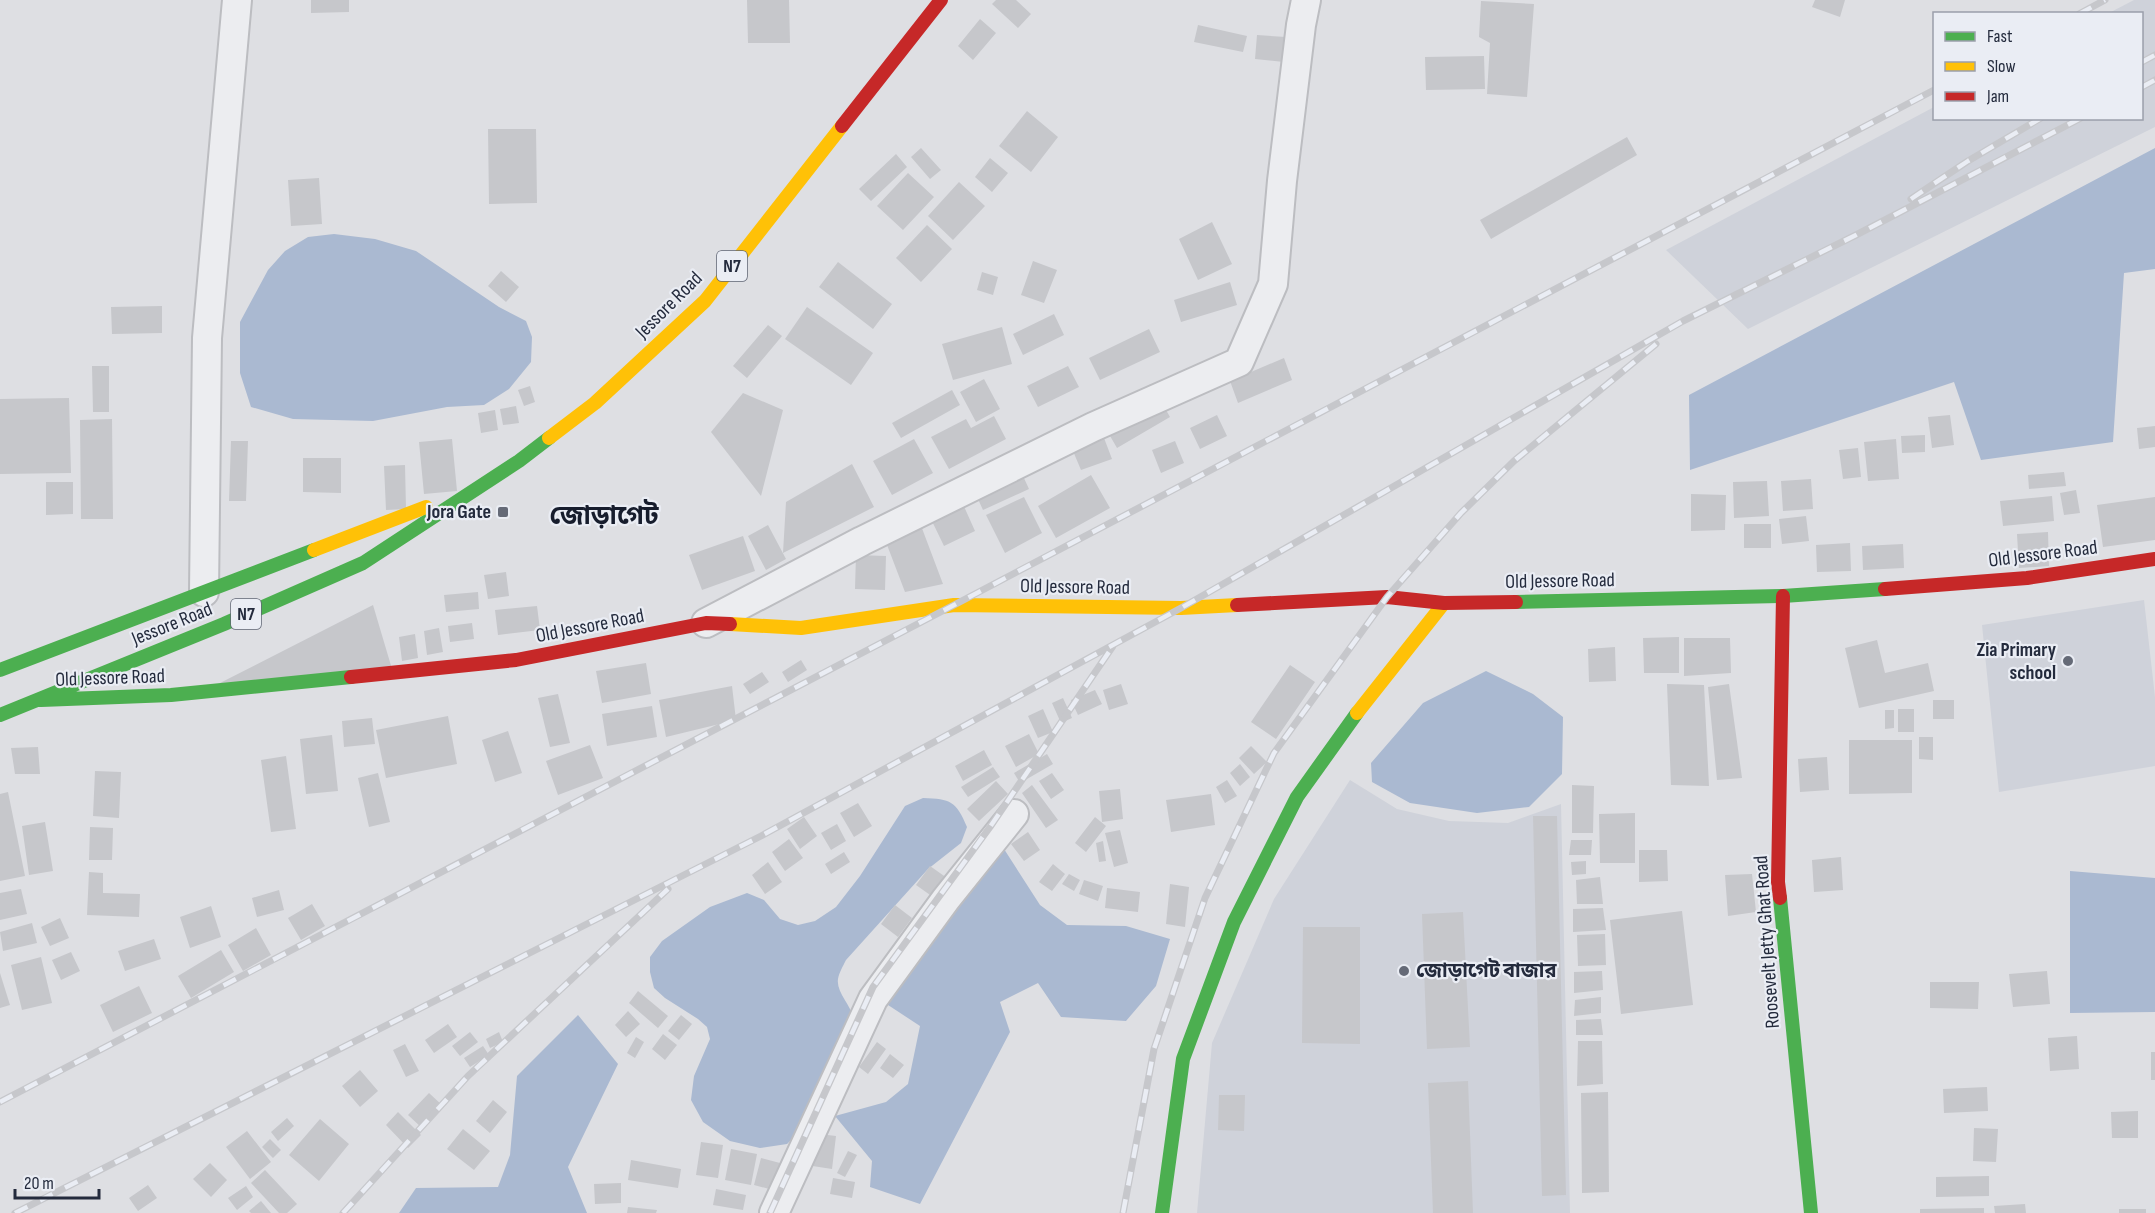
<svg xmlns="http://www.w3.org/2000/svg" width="2155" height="1213" font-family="'Sofia Sans Condensed','Noto Sans Bengali',sans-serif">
	<rect width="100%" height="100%" fill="#dedfe3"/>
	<!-- built -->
	<path fill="#cfd2da" d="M2134 0H2155V127L1748 329 1666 250 1934 107V118H2142V14L2109 13Z
		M2144 600 2155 697V766L1999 792 1982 625Z
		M1350 780 1397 809 1449 821 1508 823 1561 804 1570 1213H1197L1212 1043 1274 899Z"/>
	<!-- water -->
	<path fill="#aab9d1" d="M2155 148V269L2124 273 2113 442 1981 460 1954 382 1690 470 1689 395Z
		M334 234 375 239 416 251 499 307 526 321 532 337 531 362 509 389 484 405 447 407 373 421 293 419 251 407 240 373V322L268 270 285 251 308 237Z
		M1486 671 1533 694 1563 717 1562 774 1529 807 1477 813 1410 803 1372 782 1371 763 1423 703Z
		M923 798C951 799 956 801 967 827L961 843 928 869 846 960C843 966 839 973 838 979 836 992 851 1005 854 1019L801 1130 787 1144 760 1148 730 1141 703 1122 691 1100 694 1076 710 1039 707 1027 698 1019 665 998 654 988 650 972V957L662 941 710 907 747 893 764 900 780 919 798 925 815 921 836 907 860 876 905 806Z
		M1004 849 1040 905 1067 925 1126 926 1170 939 1156 986 1126 1021 1061 1017 1038 983 1000 1002 1010 1032 920 1204 870 1187 872 1161 835 1116 886 1102 908 1084 920 1026 885 1003Z
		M2070 871 2155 878V1012L2070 1013Z
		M578 1015 618 1064 568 1167 587 1213H399L416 1188 498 1187 510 1155 517 1076Z"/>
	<!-- building -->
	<path fill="#c6c7cb" d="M311 0H349V12L311 13Z
		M747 0H789L790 43H748Z
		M996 0H1016L1031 14 1018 28 992 4Z
		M1815 0H1845L1840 17 1812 7Z
		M1481 1 1534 4 1527 97 1487 94 1490 43 1479 37Z
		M980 19 996 33 973 60 958 46Z
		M1198 25 1247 36 1243 52 1194 42Z
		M1257 35 1286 37 1284 62 1255 59Z
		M1484 56 1485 89 1426 90 1425 57Z
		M1027 111 1058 137 1031 172 999 146Z
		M488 129H536L537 203 489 204Z
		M1627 137 1637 155 1491 239 1480 220Z
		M921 148 941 170 930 179 911 157Z
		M896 154 907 167 871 201 859 189Z
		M990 158 1008 173 992 192 975 177Z
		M908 173 934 197 903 230 877 206Z
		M319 178 322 224 291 226 288 180Z
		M959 182 985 206 953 240 928 216Z
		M1212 222 1232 264 1198 280 1179 239Z
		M927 225 952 249 921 282 896 258Z
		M1033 261 1057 270 1044 303 1021 295Z
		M838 262 892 304 873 329 819 287Z
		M501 271 519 287 506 302 488 286Z
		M982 272 998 277 993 295 977 290Z
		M1230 282 1237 305 1181 322 1174 300Z
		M162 306V333L112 334 111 307Z
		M807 307 873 353 851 385 785 339Z
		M1054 314 1064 335 1023 355 1013 334Z
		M768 325 782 336 747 378 733 366Z
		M1002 327 1012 364 953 380 942 344Z
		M1149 329 1160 352 1100 380 1089 358Z
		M1284 358 1292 380 1238 403 1230 381Z
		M92 366H109V412H93Z
		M1068 366 1079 387 1038 407 1027 386Z
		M984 379 1000 409 976 422 960 392Z
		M1151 384 1170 417 1117 448 1098 415Z
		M530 386 535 402 524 406 518 390Z
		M952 390 960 405 901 438 892 423Z
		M743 393 783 410 761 496 711 432Z
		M69 398 71 473 0 474V399Z
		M516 406 519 423 503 425 500 409Z
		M495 410 498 430 481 433 478 413Z
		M1217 415 1227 436 1200 449 1190 428Z
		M1950 415 1954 445 1932 448 1928 417Z
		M994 416 1006 439 949 469 931 437 966 419 971 428Z
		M112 419 113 519H81L80 420Z
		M2155 426V447L2139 449 2137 428Z
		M1925 435V452L1902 453 1901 436Z
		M1104 438 1112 459 1081 470 1073 451Z
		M452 439 457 491 424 494 419 442Z
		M914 439 933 473 892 495 873 461Z
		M1896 439 1899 479 1868 481 1864 442Z
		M231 441H248L246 501H229Z
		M1175 441 1184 463 1161 473 1152 450Z
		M1858 448 1861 477 1843 479 1839 450Z
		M303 458H341V493L303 492Z
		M1017 463 1029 489 983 510 971 484Z
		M852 464 874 507 783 553 786 502Z
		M405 465 406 509 386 510 384 466Z
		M2064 472 2066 486 2029 489 2028 475Z
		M1091 475 1110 508 1056 538 1038 506Z
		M1811 479 1813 509 1783 511 1781 481Z
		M1767 481 1769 516 1734 518 1733 482Z
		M46 482H73V514L46 515Z
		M2076 490 2080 513 2064 515 2060 493Z
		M1691 494 1726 495 1725 530 1691 531Z
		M2052 496 2054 521 2003 526 2000 501Z
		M1024 497 1042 533 1005 553 986 515Z
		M2155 497V540L2103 547 2097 505Z
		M962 502 975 531 944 546 930 517Z
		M1806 516 1809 541 1782 544 1779 519Z
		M920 523 943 584 905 592 884 537Z
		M1744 524H1771V548H1744Z
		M768 525 786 559 766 570 748 536Z
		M2048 532 2049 566 2019 568 2017 534Z
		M743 536 755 571 702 590 689 555Z
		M1850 543 1851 571 1817 572 1816 545Z
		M1903 544 1904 568 1863 570 1862 546Z
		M856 555 886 556 885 590 855 589Z
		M506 572 509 596 488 599 484 575Z
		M478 592 479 609 446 612 444 595Z
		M373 605 392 669 218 684Z
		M537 606 540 630 498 635 495 610Z
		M472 623 474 639 450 642 448 626Z
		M439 628 443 652 427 655 424 631Z
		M415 634 418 658 402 661 399 637Z
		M1679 637V673H1644L1643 638Z
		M1684 638H1730L1731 673 1684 676Z
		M1877 640 1885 673 1928 663 1934 691 1859 708 1845 648Z
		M1615 647 1616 681 1589 682 1588 649Z
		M801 660 807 670 788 682 782 672Z
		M646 663 651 694 602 703 596 671Z
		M1290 665 1315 682 1276 739 1251 722Z
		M762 672 769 682 750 694 743 684Z
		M1121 684 1128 704 1109 710 1103 690Z
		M1667 684 1704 685 1709 786 1671 785Z
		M1729 684 1742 778 1717 780 1708 687Z
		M732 686 736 720 666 737 659 700Z
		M1095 690 1102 704 1078 715 1071 700Z
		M558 694 570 743 550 747 538 698Z
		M1063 698 1072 718 1061 723 1052 703Z
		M1933 700H1954V719H1933Z
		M652 706 657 737 607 746 602 714Z
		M1043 709 1053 732 1038 738 1028 716Z
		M1898 709H1914V732H1898Z
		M1885 710H1894V728L1885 729Z
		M448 716 457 764 386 778 376 730Z
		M372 718 375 744 344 747 342 721Z
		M508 731 522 773 495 782 482 740Z
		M1029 734 1039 754 1016 767 1005 746Z
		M332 735 338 791 306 794 300 739Z
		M1919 737H1933V760L1919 759Z
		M1849 740H1912V793L1849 794Z
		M590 745 603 778 558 795 546 761Z
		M1251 746 1267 762 1254 774 1239 758Z
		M38 747 40 774H15L11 748Z
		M984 750 992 765 963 781 955 766Z
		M1047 754 1053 764 1020 783 1014 773Z
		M286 756 296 829 271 832 261 760Z
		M1827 757 1829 790 1800 792 1798 759Z
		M1240 764 1250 777 1240 786 1230 773Z
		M993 767 1000 777 968 797 961 787Z
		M95 771 121 772 119 818 93 816Z
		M378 773 390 822 369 827 358 778Z
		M1052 773 1064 790 1051 799 1039 781Z
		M1227 780 1237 796 1225 803 1216 787Z
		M996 781 1008 794 979 821 967 809Z
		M1032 785 1058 820 1046 828 1022 793Z
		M1572 785 1594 786 1593 833H1572Z
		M1120 789 1123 819 1102 822 1099 791Z
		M8 792 25 876 0 881V794Z
		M1211 794 1215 825 1171 832 1166 800Z
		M858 803 872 826 854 837 840 813Z
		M1635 813V863H1600L1599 814Z
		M1533 816H1557L1566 1195 1542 1196Z
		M804 817 817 836 800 849 787 829Z
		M1095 817 1106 826 1086 852 1075 843Z
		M45 822 53 871 29 875 22 826Z
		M837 824 846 841 831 850 821 833Z
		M90 827 113 828 112 860H89Z
		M1120 830 1128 863 1114 867 1105 833Z
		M1028 832 1040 850 1024 861 1011 844Z
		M789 839 803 858 785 871 772 852Z
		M1571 840H1592L1591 855H1569Z
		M1103 841 1106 861 1099 862 1096 843Z
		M1639 850H1667L1668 881 1639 882Z
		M844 852 850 862 831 874 825 864Z
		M1841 857 1843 890 1814 892 1812 860Z
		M1586 861V874L1572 875 1571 862Z
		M768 862 782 882 765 894 752 875Z
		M1053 864 1065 874 1052 891 1039 882Z
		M930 866 947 878 933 897 916 885Z
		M89 872 103 873V893L140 894 139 917 87 915Z
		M1069 874 1080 880 1074 891 1062 884Z
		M1752 874 1756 912 1728 916 1725 875Z
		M1600 877 1603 904H1577L1576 880Z
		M1084 880 1103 886 1098 901 1079 894Z
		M1170 884 1189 887 1185 927 1166 924Z
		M1107 888 1140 892 1138 912 1105 908Z
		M21 889 27 914 0 920V893Z
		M279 890 284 910 257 917 252 898Z
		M312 904 325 926 301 940 288 918Z
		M895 905 912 918 898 937 881 924Z
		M211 906 221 937 190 948 180 917Z
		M1603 908 1606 930 1573 932V909Z
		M1682 911 1693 1005 1621 1014 1610 920Z
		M1463 912 1470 1047 1427 1049 1422 914Z
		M60 918 69 938 50 946 41 927Z
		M32 923 37 943 3 951 0 932Z
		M1303 927H1360V1044L1302 1043Z
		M256 928 271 955 243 971 228 945Z
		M1605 934 1606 965 1578 966 1577 935Z
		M154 939 161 959 125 971 118 951Z
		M221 950 234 972 191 998 178 976Z
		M71 952 80 971 61 980 52 960Z
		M41 957 52 1003 22 1010 11 965Z
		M1602 971 1603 990 1574 993V972Z
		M2047 971 2050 1004 2013 1007 2009 974Z
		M0 973 10 1005 0 1008Z
		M1930 982H1979L1978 1009 1930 1008Z
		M139 986 152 1013 113 1032 100 1005Z
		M638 991 668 1016 658 1028 629 1003Z
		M1601 997V1013L1574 1016 1575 1000Z
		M628 1011 640 1024 626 1037 615 1025Z
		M681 1015 692 1024 679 1040 668 1031Z
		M1601 1019 1603 1035H1576V1020Z
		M448 1024 457 1037 434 1053 425 1040Z
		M470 1032 478 1042 460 1056 452 1046Z
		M499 1032 503 1042 490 1048 486 1039Z
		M663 1034 677 1045 665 1060 652 1049Z
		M2077 1036 2079 1069 2050 1071 2048 1038Z
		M636 1037 644 1042 635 1058 627 1053Z
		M1578 1041H1602L1603 1084 1577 1086Z
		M877 1042 886 1049 868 1074 859 1067Z
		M405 1044 419 1071 406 1077 393 1050Z
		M483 1046 489 1055 470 1067 464 1058Z
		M2151 1052H2155V1080H2151Z
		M890 1054 904 1065 893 1078 880 1068Z
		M360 1070 378 1091 360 1107 342 1086Z
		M1468 1081 1473 1213H1433L1428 1083Z
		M1987 1087 1988 1111 1944 1113 1943 1089Z
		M1608 1092 1609 1192 1582 1193 1581 1093Z
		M429 1093 443 1106 422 1128 408 1115Z
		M1219 1095H1245L1244 1131 1218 1130Z
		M493 1100 507 1112 490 1133 476 1121Z
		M2138 1111V1138H2112L2111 1112Z
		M398 1112 421 1135 408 1148 386 1125Z
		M287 1118 294 1126 278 1141 271 1132Z
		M320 1119 349 1144 319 1181 289 1155Z
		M1974 1128 1998 1129 1996 1162 1973 1161Z
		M463 1129 490 1151 474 1170 447 1149Z
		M247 1131 271 1162 250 1179 226 1147Z
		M811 1133 836 1136 832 1169 806 1165Z
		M270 1139 281 1150 273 1158 262 1147Z
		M701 1142 723 1145 718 1178 696 1175Z
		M731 1149 757 1154 751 1185 725 1180Z
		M848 1151 857 1155 845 1177 837 1173Z
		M761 1158 780 1163 773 1190 754 1185Z
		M631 1160 681 1169 678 1188 628 1180Z
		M210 1163 227 1180 211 1197 193 1179Z
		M265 1170 297 1204 287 1213H279L251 1183Z
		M1989 1176V1196L1936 1197V1177Z
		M833 1178 855 1182 852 1198 830 1194Z
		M621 1183V1203L595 1204 594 1184Z
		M148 1185 157 1198 138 1211 129 1198Z
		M246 1186 253 1197 237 1210 228 1198Z
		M716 1189 746 1195 743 1210 713 1205Z
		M261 1201 271 1213H251L249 1211Z
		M2025 1204 2026 1213H1995L1994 1206Z
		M628 1207 657 1210 656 1213H627Z
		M1984 1208V1213H1920V1209Z
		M2119 1209H2146V1213H2119Z"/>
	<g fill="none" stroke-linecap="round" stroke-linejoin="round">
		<defs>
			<path id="street" d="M204 592 207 338 237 0
				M706 623 862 541 1093 427 1239 362 1273 284 1282 181 1301 25 1306 0
				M774 1213 873 999 946 899 1014 814"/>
		</defs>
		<!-- street casing -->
		<use href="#street" stroke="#bcbdc1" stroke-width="32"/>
		<!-- street -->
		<use href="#street" stroke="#ecedf0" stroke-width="28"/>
		<!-- fast -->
		<path stroke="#4caf50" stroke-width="14" d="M1516 602 1783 596 1885 589
			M0 670 314 550
			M41 700 171 695 351 677
			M0 715 224 624 363 563 519 461 549 438
			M1780 898 1811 1213
			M1162 1213 1183 1059 1234 922 1297 797 1357 713"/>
		<!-- slow -->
		<path stroke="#ffc107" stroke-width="14" d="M549 438 595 403 705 301 842 126
			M314 550 426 507
			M730 624 801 628 954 605 1181 608 1237 605
			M1357 713 1444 603"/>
		<!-- jam -->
		<path stroke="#c62828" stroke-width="14" d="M842 126 941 0
			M1885 589 2027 578 2155 559
			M1237 605 1387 597 1444 603 1516 602
			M351 677 516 660 706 623 730 624
			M1780 898 1778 882 1783 596"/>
		<defs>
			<path id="rail" d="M2079 14 2105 0
				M2142 62 2155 55
				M2142 87 2155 80
				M1911 199 1968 161 2041 118
				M0 1102 954 605 1934 90
				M15 1213 761 836 1181 608 1683 321 1856 235 2081 118
				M343 1213 468 1076 668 889
				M770 1213 873 987 990 827 1113 646
				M1123 1213 1154 1049 1205 898 1274 753 1387 597 1461 513 1514 461 1656 344"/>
		</defs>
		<!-- rail casing -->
		<use href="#rail" stroke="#c6c7cb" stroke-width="7"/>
		<!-- rail -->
		<use href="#rail" stroke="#eaedf4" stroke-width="4.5" stroke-dasharray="14" stroke-linecap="butt"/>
	</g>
	<!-- markers -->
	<g fill="#656a77" stroke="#eaedf4" stroke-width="2">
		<rect x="497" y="506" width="12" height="12" rx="3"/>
		<circle cx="2068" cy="661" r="6"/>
		<circle cx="1404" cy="971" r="6"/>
	</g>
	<g text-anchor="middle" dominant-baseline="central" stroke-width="4.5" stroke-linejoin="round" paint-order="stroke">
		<!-- shield labels -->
		<g fill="#eaedf4" stroke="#5f6574" stroke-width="1.5">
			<rect x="717" y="251" width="30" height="30" rx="4.5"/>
			<rect x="231" y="599" width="30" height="30" rx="4.5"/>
		</g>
		<g font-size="18" font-weight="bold" fill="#242b3d">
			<text x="732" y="266">N7</text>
			<text x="246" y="614">N7</text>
		</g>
		<!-- street labels -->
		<g font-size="20" fill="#242b3d" stroke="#eaedf4">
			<text transform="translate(669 305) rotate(-45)">Jessore Road</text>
			<text transform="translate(2043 554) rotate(-7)">Old Jessore Road</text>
			<text transform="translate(1560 581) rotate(-1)">Old Jessore Road</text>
			<text transform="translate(1075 587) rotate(1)">Old Jessore Road</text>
			<text transform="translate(172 624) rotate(-22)">Jessore Road</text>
			<text transform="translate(590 626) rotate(-11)">Old Jessore Road</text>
			<text transform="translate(110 678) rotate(-2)">Old Jessore Road</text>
			<text transform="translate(1767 942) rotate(-94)">Roosevelt Jetty Ghat Road</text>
		</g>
		<!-- poi labels -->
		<g font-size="20" font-weight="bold" fill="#242b3d" stroke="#eaedf4" text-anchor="end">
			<text x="491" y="512">Jora Gate</text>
			<text x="2056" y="650">Zia Primary<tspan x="2056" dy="23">school</tspan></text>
			<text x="1416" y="971" text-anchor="start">জোড়াগেট বাজার</text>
		</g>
		<!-- district labels -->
		<g font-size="26" font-weight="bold" fill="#171d2d" stroke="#eaedf4">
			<text x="604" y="516">জোড়াগেট</text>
		</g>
	</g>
	<!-- legend -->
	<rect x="1933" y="12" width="210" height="108" fill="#eaedf4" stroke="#9b9fab" stroke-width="1.5"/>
	<rect x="1945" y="32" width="30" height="9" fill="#4caf50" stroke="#9b9fab" stroke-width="1.5"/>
	<text x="1987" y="42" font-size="18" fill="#242b3d">Fast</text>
	<rect x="1945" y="62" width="30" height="9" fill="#ffc107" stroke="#9b9fab" stroke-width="1.5"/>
	<text x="1987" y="72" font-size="18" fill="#242b3d">Slow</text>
	<rect x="1945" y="92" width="30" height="9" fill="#c62828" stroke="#9b9fab" stroke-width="1.5"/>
	<text x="1987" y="102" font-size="18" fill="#242b3d">Jam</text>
	<!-- scale -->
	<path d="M15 1189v9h84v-9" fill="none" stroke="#242b3d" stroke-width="3"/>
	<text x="24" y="1189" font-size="18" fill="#242b3d" stroke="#eaedf4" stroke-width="4.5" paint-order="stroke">20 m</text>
</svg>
